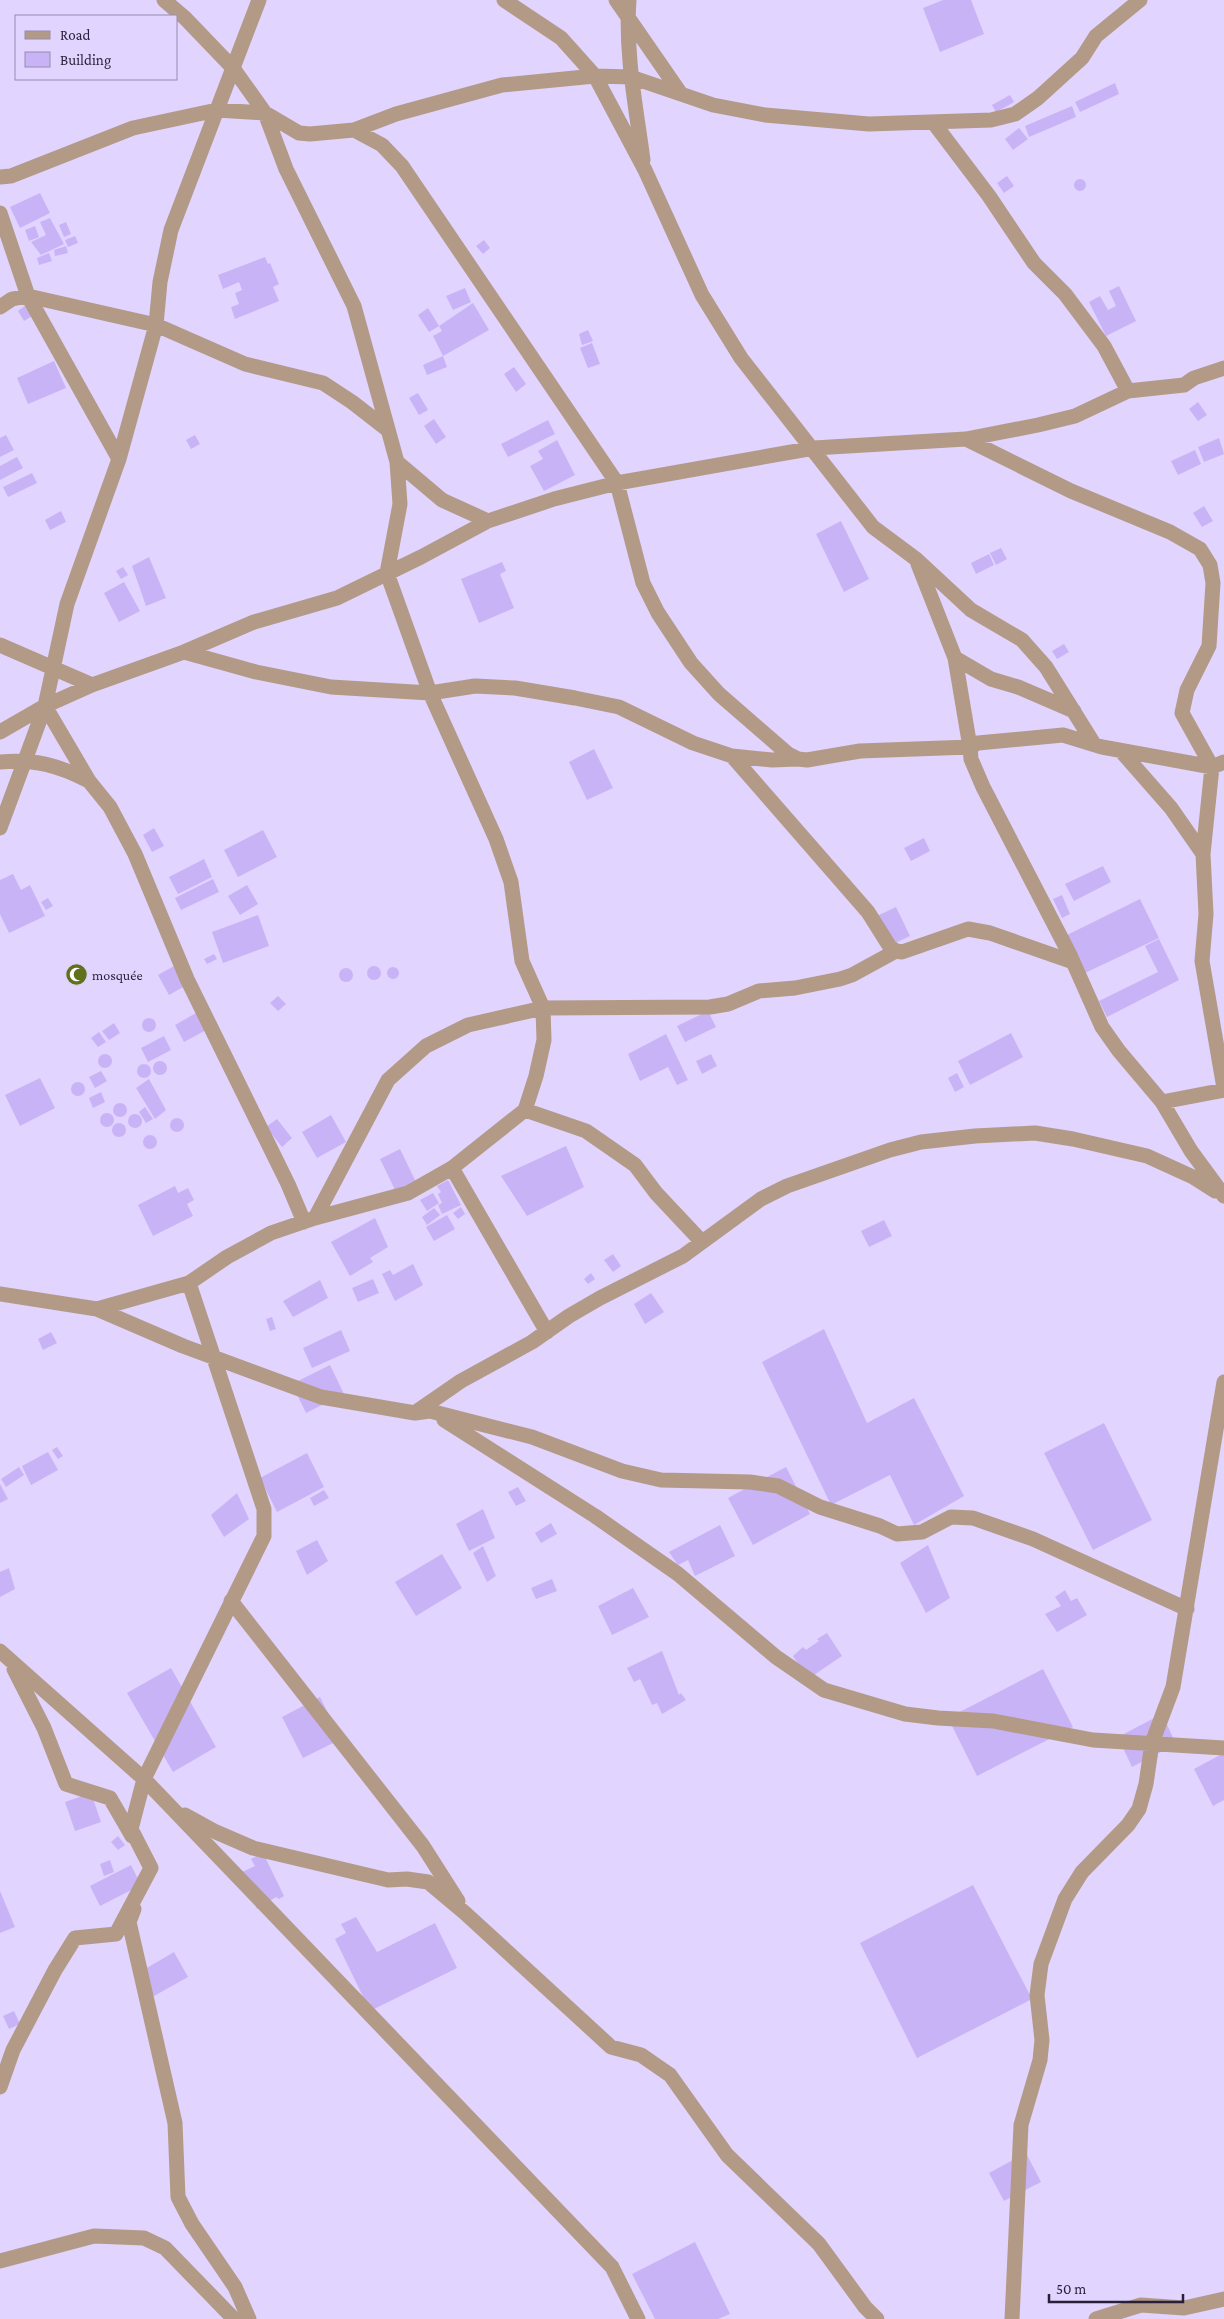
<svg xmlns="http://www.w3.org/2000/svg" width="1224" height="2319" font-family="'Crimson Pro',serif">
	<rect width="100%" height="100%" fill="#e1d4fe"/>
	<!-- building -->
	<path fill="#c9b3f7" d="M943 0H971L984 34 940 52 923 8Z
		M1115 83 1119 94 1080 112 1075 102Z
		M1010 95 1014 102 996 112 992 105Z
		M1072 106 1076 117 1029 137 1025 126Z
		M1019 128 1028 139 1013 150 1005 139Z
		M1007 176 1014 186 1004 193 997 183Z
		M1074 185a6 6 0 1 1 12 0a6 6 0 1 1-12 0Z
		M40 193 50 213 20 228 10 207Z
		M50 218 64 244 41 255 31 242 46 235 40 222Z
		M66 222 71 234 64 237 59 225Z
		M35 226 39 237 29 241 25 230Z
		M75 236 78 243 68 247 65 240Z
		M484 240 490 248 483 254 476 246Z
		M66 246 68 253 55 256 54 250Z
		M49 253 52 261 39 265 37 258Z
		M265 257 268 264 270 263 279 284 273 287 279 301 235 319 231 307 239 304 235 293 242 290 239 282 223 289 218 275Z
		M1119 286 1136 321 1106 336 1089 302 1100 296 1108 310 1116 306 1109 291Z
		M465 288 471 302 453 310 446 296Z
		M473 303 489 330 443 356 433 336 442 331 439 326Z
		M26 305 32 316 24 321 18 311Z
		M428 308 439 326 429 332 418 315Z
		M588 330 593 341 582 345 579 334Z
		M592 343 600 364 588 368 580 348Z
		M443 356 447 367 427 375 423 365Z
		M54 361 66 388 28 404 17 378Z
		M514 367 526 384 516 392 504 374Z
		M418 393 428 410 419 415 409 398Z
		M1198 402 1207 415 1198 421 1189 409Z
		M434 419 446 437 436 444 424 426Z
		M548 420 555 434 508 457 501 444Z
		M6 435 14 450 0 457V438Z
		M195 435 200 444 191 449 186 440Z
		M1219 438 1224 454 1204 462 1198 447Z
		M557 440 575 475 544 491 530 466 543 459 538 451Z
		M1195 450 1201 464 1178 475 1171 461Z
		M17 457 23 468 0 480V466Z
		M32 473 37 483 8 497 3 487Z
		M1204 506 1213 521 1202 527 1193 513Z
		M61 511 66 522 50 530 45 520Z
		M841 521 869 579 844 592 816 534Z
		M1001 548 1007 559 996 565 990 553Z
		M989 554 994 565 976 574 971 563Z
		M149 557 166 598 146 606 132 566Z
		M502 562 506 571 500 574 514 608 479 623 461 579Z
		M123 567 128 575 121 579 116 571Z
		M124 582 140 611 119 622 104 593Z
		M1064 644 1069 652 1057 659 1052 651Z
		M594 749 613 788 587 800 569 762Z
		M154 828 164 846 152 852 143 835Z
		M263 830 277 857 238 877 224 850Z
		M924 838 930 851 911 861 904 848Z
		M204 859 212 877 178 894 169 877Z
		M1103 866 1111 882 1074 901 1065 884Z
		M13 874 21 890 30 885 45 916 9 933 0 914V880Z
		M213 879 219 892 181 910 175 898Z
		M247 885 258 904 240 915 228 896Z
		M1062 895 1070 914 1062 918 1053 899Z
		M48 898 53 906 46 910 41 902Z
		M1140 899 1159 938 1085 973 1067 935Z
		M896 907 910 936 891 945 877 916Z
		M258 915 269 946 223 963 212 932Z
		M1159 939 1179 980 1107 1017 1099 1001 1158 972 1145 946Z
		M214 954 217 959 207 964 204 959Z
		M174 966 185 986 169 995 158 975Z
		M367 973a7 7 0 1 1 14 0a7 7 0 1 1-14 0Z
		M387 973a6 6 0 1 1 12 0a6 6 0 1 1-12 0Z
		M339 975a7 7 0 1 1 14 0a7 7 0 1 1-14 0Z
		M278 996 286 1004 278 1011 270 1003Z
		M708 1011 716 1027 685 1042 677 1026Z
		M196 1013 206 1030 184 1042 175 1025Z
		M142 1025a7 7 0 1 1 14 0a7 7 0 1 1-14 0Z
		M114 1023 120 1033 109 1040 102 1031Z
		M99 1032 106 1042 98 1047 91 1038Z
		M1011 1033 1023 1057 970 1085 958 1061Z
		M666 1034 688 1080 677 1085 668 1067 640 1081 628 1054Z
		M164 1036 171 1050 148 1062 141 1048Z
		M711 1054 717 1066 702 1074 696 1061Z
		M98 1061a7 7 0 1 1 14 0a7 7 0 1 1-14 0Z
		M153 1068a7 7 0 1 1 14 0a7 7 0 1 1-14 0Z
		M137 1071a7 7 0 1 1 14 0a7 7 0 1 1-14 0Z
		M101 1071 107 1081 95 1088 89 1077Z
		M957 1073 964 1087 955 1092 948 1078Z
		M40 1078 55 1108 20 1126 5 1095Z
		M149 1079 166 1110 155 1119 136 1088Z
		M71 1089a7 7 0 1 1 14 0a7 7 0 1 1-14 0Z
		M101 1092 105 1102 93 1108 89 1098Z
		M113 1110a7 7 0 1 1 14 0a7 7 0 1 1-14 0Z
		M145 1107 153 1119 146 1123 139 1112Z
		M100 1120a7 7 0 1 1 14 0a7 7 0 1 1-14 0Z
		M128 1121a7 7 0 1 1 14 0a7 7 0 1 1-14 0Z
		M331 1115 346 1142 317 1158 302 1132Z
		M170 1125a7 7 0 1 1 14 0a7 7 0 1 1-14 0Z
		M277 1119 292 1138 282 1147 266 1127Z
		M112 1130a7 7 0 1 1 14 0a7 7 0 1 1-14 0Z
		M143 1142a7 7 0 1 1 14 0a7 7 0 1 1-14 0Z
		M566 1146 584 1187 527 1216 501 1176Z
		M400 1149 416 1182 396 1192 380 1159Z
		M448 1180 461 1205 442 1214 438 1205 442 1203 438 1194 441 1192 437 1186Z
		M175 1186 178 1193 188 1188 194 1200 187 1204 193 1216 153 1236 138 1205Z
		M433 1193 439 1203 427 1211 420 1200Z
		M461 1207 465 1214 458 1219 453 1213Z
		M434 1208 440 1215 427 1225 422 1217Z
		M447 1215 455 1229 434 1241 426 1227Z
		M375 1218 388 1247 370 1258 373 1262 350 1276 331 1242Z
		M884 1220 892 1236 869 1247 861 1231Z
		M613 1254 621 1266 613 1272 604 1260Z
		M413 1264 423 1285 395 1301 382 1274 390 1270 393 1275Z
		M591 1273 595 1279 588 1284 584 1279Z
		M373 1279 379 1293 358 1302 352 1288Z
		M320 1280 328 1298 293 1317 283 1301Z
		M651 1293 664 1312 645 1324 634 1304Z
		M272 1317 276 1329 270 1331 266 1319Z
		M824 1329 867 1423 914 1398 964 1496 914 1525 890 1475 831 1505 762 1362Z
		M341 1330 350 1351 312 1368 303 1348Z
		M51 1332 57 1343 43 1350 38 1339Z
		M330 1365 344 1394 306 1413 292 1384Z
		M1104 1423 1152 1520 1093 1550 1044 1453Z
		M57 1447 63 1456 58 1459 52 1450Z
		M48 1452 58 1470 31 1485 22 1466Z
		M307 1453 324 1487 277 1512 260 1478Z
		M19 1467 24 1475 6 1487 1 1479Z
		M786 1467 810 1514 753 1545 728 1498Z
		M0 1484 8 1499 0 1503Z
		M518 1487 526 1501 516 1506 508 1492Z
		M324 1490 329 1498 314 1506 310 1498Z
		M237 1493 249 1519 224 1537 211 1515Z
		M483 1509 495 1538 469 1551 456 1524Z
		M551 1523 557 1534 541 1543 535 1533Z
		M720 1525 735 1556 695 1576 688 1560 678 1565 669 1552Z
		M317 1540 328 1561 307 1575 296 1551Z
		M928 1545 950 1598 926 1613 900 1563Z
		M483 1546 496 1576 487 1582 473 1553Z
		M442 1554 462 1588 416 1616 395 1582Z
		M9 1568 15 1589 0 1597V1572Z
		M552 1579 557 1591 536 1599 531 1588Z
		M633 1588 649 1617 612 1635 598 1606Z
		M1065 1590 1071 1601 1077 1598 1087 1615 1057 1632 1045 1614 1061 1606 1055 1597Z
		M827 1633 842 1656 808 1679 793 1656 803 1647 806 1650 819 1641 817 1639Z
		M662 1651 679 1695 681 1693 686 1700 662 1714 657 1703 652 1705 640 1679 634 1682 627 1668Z
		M171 1668 216 1747 173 1772 127 1693Z
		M1043 1669 1073 1727 977 1776 948 1718Z
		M320 1697 341 1739 303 1758 282 1717Z
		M1162 1714 1176 1744 1132 1767 1118 1737Z
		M1224 1753V1800L1213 1806 1194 1769Z
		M91 1793 101 1822 75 1831 65 1802Z
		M118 1836 125 1845 118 1850 111 1842Z
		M263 1853 284 1896 279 1899 276 1897 257 1909 240 1873 255 1866 251 1859Z
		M110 1860 114 1872 104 1876 100 1864Z
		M131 1865 141 1885 100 1906 90 1886Z
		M973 1885 1032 1999 917 2058 860 1943Z
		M0 1891 15 1927 0 1933Z
		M356 1917 377 1952 435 1923 457 1968 370 2011 335 1939 346 1933 341 1924Z
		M174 1952 188 1977 154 1996 140 1972Z
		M14 2011 20 2024 9 2029 3 2016Z
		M1026 2153 1041 2182 1004 2201 989 2173Z
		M695 2242 730 2314 718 2319H655L632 2274Z"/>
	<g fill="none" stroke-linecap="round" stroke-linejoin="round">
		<!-- minor -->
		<path stroke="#b29a87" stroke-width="15" d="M504 0 561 38 595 76 645 170 702 295 741 358 873 527 916 559 971 610 1022 640 1046 667 1094 744
			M616 0 681 94
			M629 0C625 53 636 107 643 160
			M933 122 989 196 1034 263 1065 294 1104 346 1128 391
			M354 130 382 145 402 166 617 483 643 583 658 613 691 663 719 694 788 754 798 759 807 760 860 751 970 747 971 759 983 787 1070 955 1102 1027 1119 1051 1162 1102 1191 1151 1224 1196
			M0 177 11 176 133 128 217 110 265 113 299 133 310 134 354 130 396 114 502 85 595 76 631 77 713 105 765 115 869 124 991 120 1015 114 1038 98 1082 58 1096 36 1140 0
			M0 213 28 296 119 459
			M0 307 12 299 28 296 156 325 245 364 323 383 352 402 388 430
			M966 439 1071 491 1170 532 1200 549 1210 565 1213 583 1209 646 1187 690 1182 713 1212 767 1203 854
			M397 462 442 500 488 521
			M918 564 955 658 970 747 978 743 1063 735 1102 747 1212 767 1224 762
			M0 645 92 685
			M184 652 256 672 331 687 430 693 475 686 515 688 575 698 619 707 693 743 732 756 772 760 797 759
			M955 658 991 679 1018 687 1074 711
			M45 706 89 781 110 807 135 854 187 979 288 1184 304 1222
			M0 732 45 706 92 685 184 652 254 622 337 598 421 557 488 521 554 499 617 483 814 448 966 439 1038 425 1075 416 1128 391 1184 385 1194 378 1224 368
			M1121 751 1171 808 1203 854 1206 914 1202 961 1224 1088
			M732 756 868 912 890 947 896 951 902 952 968 929 990 933 1073 962
			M0 762C35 759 58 765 89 781
			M0 828 45 706 67 604 119 459 156 325 160 282 171 230 259 0
			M1162 1102 1224 1090
			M525 1110 586 1131 635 1165 656 1193 702 1242
			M452 1168 547 1332
			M315 1218 388 1080 426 1046 468 1025 543 1008 710 1007 728 1004 759 991 795 988 840 979 852 975 896 951
			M0 1294 97 1309 183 1346 321 1397 415 1413 430 1411 532 1437 622 1471 661 1480 750 1482 778 1486 820 1507 880 1526 897 1534 922 1532 951 1517 973 1518 1033 1539 1187 1609
			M97 1309 189 1283 227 1257 271 1233 315 1218 408 1193 452 1168 525 1110 536 1076 544 1040 543 1008 522 961 511 882 496 839 430 693 387 573 400 504 397 462 354 306 286 169 265 113 233 68 185 18 164 0
			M416 1412 461 1381 532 1342 569 1316 600 1298 683 1256 761 1199 787 1186 890 1150 921 1142 975 1136 1035 1133 1073 1139 1147 1156 1193 1177 1215 1191
			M444 1420 595 1516 678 1574 776 1657 824 1690 905 1714 938 1718 993 1721 1093 1740 1224 1748
			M231 1601 423 1846 458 1901
			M0 1651 144 1779 612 2267 638 2319
			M14 1669 44 1728 66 1784 110 1798 132 1836
			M185 1815 216 1832 253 1848 388 1880 407 1879 428 1882 465 1913 611 2047 641 2055 670 2075 727 2155 819 2244 865 2307 877 2319
			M134 1909 129 1922 175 2123 178 2197 192 2224 235 2287 249 2319
			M0 2087 13 2050 55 1970 75 1938 116 1934 151 1868 131 1829 144 1779 264 1536V1509L189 1283
			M0 2261 94 2236 144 2238 165 2248 234 2319
			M1012 2319 1021 2125 1040 2060 1042 2040 1037 1995 1041 1964 1065 1899 1082 1872 1128 1825 1139 1809 1146 1784 1152 1743 1173 1687 1224 1382
			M1096 2319 1141 2305 1184 2308 1224 2299"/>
	</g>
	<!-- icons -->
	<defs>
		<symbol id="mosque-disc" viewBox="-11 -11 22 22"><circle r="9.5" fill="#61701b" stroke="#e1d4fe"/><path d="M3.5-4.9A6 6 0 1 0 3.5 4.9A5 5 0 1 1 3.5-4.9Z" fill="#fff"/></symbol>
	</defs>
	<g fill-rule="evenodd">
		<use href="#mosque-disc" x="64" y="962" width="25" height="25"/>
	</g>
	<g text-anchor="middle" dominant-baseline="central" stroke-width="5" stroke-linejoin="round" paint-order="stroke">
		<!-- poi labels -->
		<g font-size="14" fill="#281f39" stroke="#e1d4fe" text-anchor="start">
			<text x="92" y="975">mosquée</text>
		</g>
	</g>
	<!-- legend -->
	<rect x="15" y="15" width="162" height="65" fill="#e1d4fe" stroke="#978caf"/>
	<rect x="25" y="31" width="25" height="8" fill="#b29a87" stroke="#978caf"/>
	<text x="60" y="40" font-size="15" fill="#281f39">Road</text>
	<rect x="25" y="52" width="25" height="15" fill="#c9b3f7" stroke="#978caf"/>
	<text x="60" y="65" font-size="15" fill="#281f39">Building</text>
	<!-- scale -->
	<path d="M1049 2294v8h134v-8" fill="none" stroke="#281f39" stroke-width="2.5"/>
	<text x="1056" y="2294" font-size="15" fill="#281f39" stroke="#e1d4fe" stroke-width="4" paint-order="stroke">50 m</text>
</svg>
